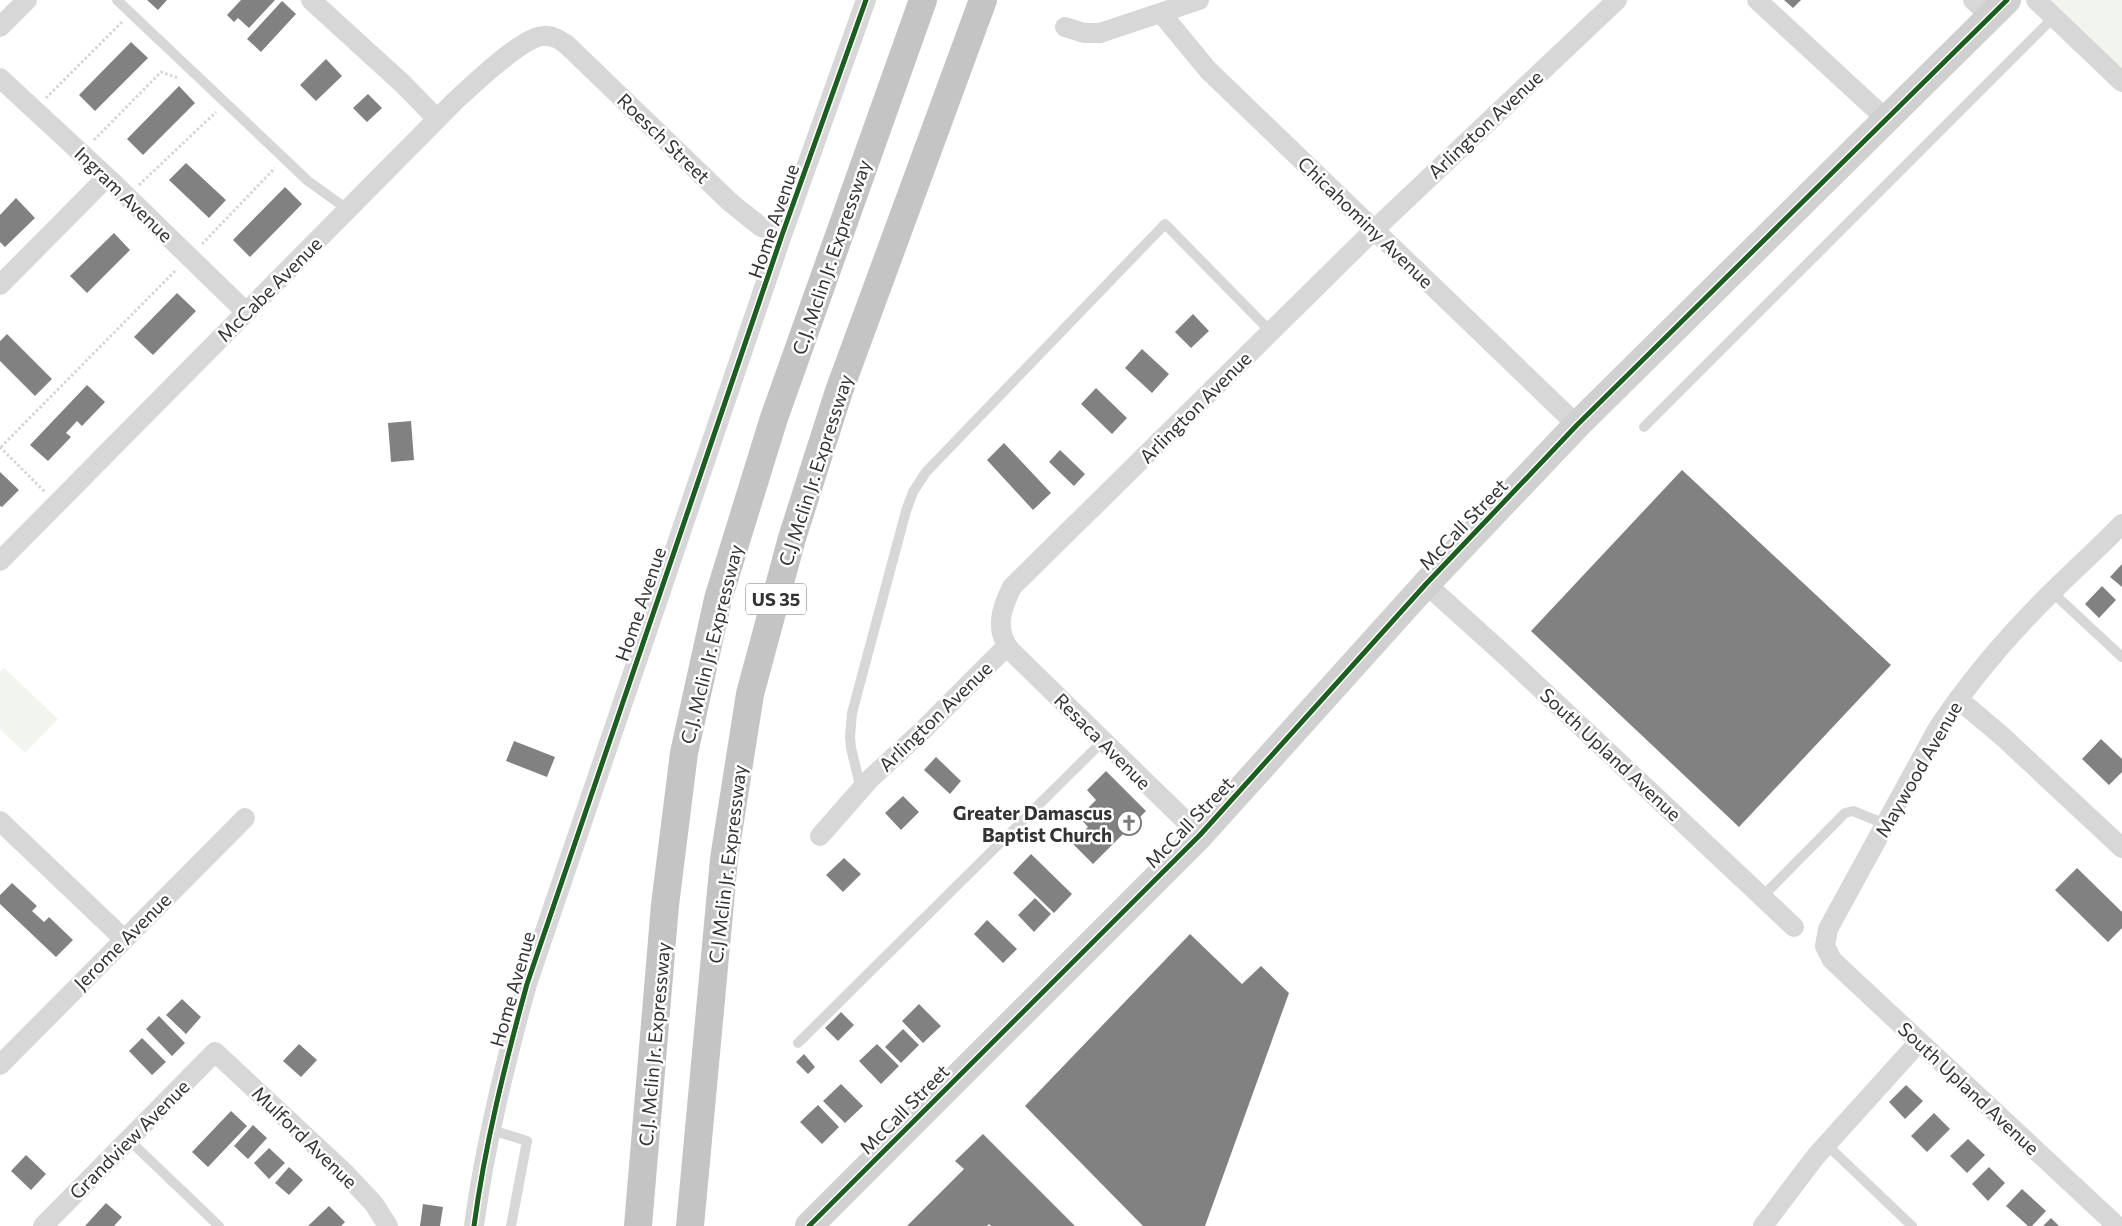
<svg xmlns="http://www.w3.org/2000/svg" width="2122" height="1226" font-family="Commissioner,sans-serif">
	<rect width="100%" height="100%" fill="#fff"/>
	<!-- green -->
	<path fill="#f1f5ed" d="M2036 0H2122V82Z
		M4 668 58 719 25 753 0 729V672Z"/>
	<!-- building -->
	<path fill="#818181" d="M147 0H167L158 10Z
		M241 0H275L249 28 238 18 234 22 227 15Z
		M1784 0H1801L1793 8Z
		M282 1 296 14 261 52 247 39Z
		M131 42 148 58 95 111 79 95Z
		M326 59 342 76 316 101 300 85Z
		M179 86 195 103 143 155 127 139Z
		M368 94 382 108 367 122 353 108Z
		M186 163 226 200 209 218 169 180Z
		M285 187 302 204 250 257 233 240Z
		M16 198 35 218 5 247 0 242V215Z
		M114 233 130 250 87 293 70 276Z
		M177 293 196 311 153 355 134 337Z
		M1193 314 1209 331 1191 348 1175 332Z
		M7 334 52 379 35 396 0 361V341Z
		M1142 349 1169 374 1152 393 1125 368Z
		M87 385 105 402 82 426 77 421 66 433 71 437 48 461 30 445Z
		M1096 388 1127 418 1112 434 1081 404Z
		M411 421 414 460 391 462 388 423Z
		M1004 443 1051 493 1033 510 987 460Z
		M1060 450 1085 474 1074 486 1049 462Z
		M1682 470 1891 665 1739 827 1531 631Z
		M0 472 19 490 2 507 0 506Z
		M2122 564V587L2110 577Z
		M2102 586 2116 600 2099 618 2085 604Z
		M2101 739 2122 759V772L2109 785 2082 759Z
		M514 741 555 757 547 777 506 761Z
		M936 757 961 781 950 794 924 770Z
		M1106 771 1146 811 1093 864 1072 843 1088 827 1079 817 1096 800 1087 790Z
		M903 796 919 812 901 830 885 813Z
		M1031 854 1072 894 1054 913 1013 873Z
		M844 858 861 874 843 892 826 875Z
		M2077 868 2122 912V928L2108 942 2055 890Z
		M12 883 37 906 32 911 44 922 49 917 73 940 56 957 0 904V895Z
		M1035 898 1051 914 1034 932 1018 915Z
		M987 920 1017 949 1003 963 974 934Z
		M1190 934 1242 984 1261 966 1289 993 1205 1226H1143L1025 1106Z
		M182 999 201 1017 186 1034 166 1015Z
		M919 1004 941 1026 923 1043 902 1021Z
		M841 1012 854 1025 838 1041 825 1028Z
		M159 1016 185 1043 172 1056 146 1029Z
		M903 1029 919 1045 901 1063 885 1047Z
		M142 1038 166 1062 152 1075 129 1051Z
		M299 1044 317 1060 301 1077 283 1061Z
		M877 1044 899 1066 881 1084 859 1061Z
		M804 1054 815 1067 808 1074 796 1062Z
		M841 1084 863 1106 845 1123 823 1101Z
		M1906 1085 1923 1101 1905 1119 1889 1102Z
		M818 1105 839 1127 822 1144 800 1122Z
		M231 1111 247 1126 208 1167 192 1152Z
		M1934 1113 1950 1129 1927 1152 1911 1136Z
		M253 1125 267 1138 248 1159 234 1146Z
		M983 1134 1075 1226H991L989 1224 987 1226H907L964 1169 955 1161Z
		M1968 1139 1985 1155 1967 1173 1950 1156Z
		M269 1148 285 1163 269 1179 254 1163Z
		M26 1155 46 1174 31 1190 11 1171Z
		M289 1167 303 1180 289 1195 275 1183Z
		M1989 1167 2005 1183 1988 1201 1972 1184Z
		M2022 1189 2046 1211 2032 1226H2028L2006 1206Z
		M106 1203 122 1217 114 1226H85Z
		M423 1204 443 1207 440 1226H420Z
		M329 1206 345 1222 341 1226H308Z
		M2051 1218 2059 1226H2043Z"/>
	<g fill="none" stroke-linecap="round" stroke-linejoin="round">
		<!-- path -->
		<path stroke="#d6d6d6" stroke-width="3" stroke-dasharray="2.5 2.5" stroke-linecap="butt" d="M46 98 123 21
			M94 140 161 72 178 78
			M139 185 216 112
			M202 244 275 168
			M0 447 45 492
			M1 447 176 270"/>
		<!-- lane -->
		<path stroke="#d7d7d7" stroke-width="10" d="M117 0 308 181 347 209
			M1644 427 2054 17
			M2052 592 2122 657
			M861 789 851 748 850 737 852 713 906 511 913 492 926 472 1165 224 1271 332
			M1762 897 1845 813 1853 811 1885 824
			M798 1043 1103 741
			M492 1130 527 1141 511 1226
			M129 1140 219 1226
			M1827 1145 1912 1226"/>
		<!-- street -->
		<path stroke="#d7d7d7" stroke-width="20" d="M311 0 403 84 437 119
			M1757 0 1886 119
			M1973 0 1990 16
			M2036 0 2122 82
			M1161 13 1208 70 1577 425
			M0 27 27 0
			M1065 27 1084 33H1100L1199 0
			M0 78 107 177 246 312
			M0 285 107 177
			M0 561 456 100C473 85 522 37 543 36 553 35 560 40 567 45L731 203 761 227 782 235
			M1426 584 1508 658 1794 927
			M1958 699 2002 736 2122 848
			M0 821 124 939
			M1200 835 1011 651C994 630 1001 609 1012 587L1374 230 1617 0
			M820 836 870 779 922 731 1007 646
			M0 1065 245 818
			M43 1226 215 1052 345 1173 374 1204 388 1226
			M474 1226C485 1144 505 1064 527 984L782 235 866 0
			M1763 1226 1816 1156 1919 1042
			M2117 1226 1832 960 1825 946 1828 929 1938 728C1971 679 2010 633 2053 591 2076 568 2100 547 2122 524"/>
		<!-- secondary -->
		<path stroke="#d0d0d0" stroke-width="28" d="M809 1226 1200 835 1426 584 1577 425 2007 0"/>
		<!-- highway -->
		<path stroke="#c4c4c4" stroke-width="28" d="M638 1226 665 905 684 753 718 599 774 418 923 0
			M690 1226 724 859 750 694 792 538 839 391 983 0"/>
		<defs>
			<path id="cycleway" d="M474 1226C485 1144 505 1064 527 984L782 235 866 0
				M809 1226 1200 835 1426 584 1577 425 2007 0"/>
		</defs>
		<!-- cycleway casing -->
		<use href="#cycleway" stroke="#fff" stroke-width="8"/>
		<!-- cycleway -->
		<use href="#cycleway" stroke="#1b5e20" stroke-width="5"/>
	</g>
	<!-- icons -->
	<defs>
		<symbol id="church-ring" viewBox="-11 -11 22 22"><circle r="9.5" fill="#fff" stroke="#7a7a7a" stroke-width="1.5"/><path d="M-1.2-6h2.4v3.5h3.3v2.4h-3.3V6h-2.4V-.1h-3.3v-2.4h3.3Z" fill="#7a7a7a"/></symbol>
	</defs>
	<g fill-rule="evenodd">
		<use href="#church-ring" x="1115" y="809" width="28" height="28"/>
	</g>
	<g text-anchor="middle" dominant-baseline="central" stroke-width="5" stroke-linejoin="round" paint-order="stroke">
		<!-- shield labels -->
		<rect fill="#fff" stroke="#707070" stroke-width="1" x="746" y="583.5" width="60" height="31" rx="4"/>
		<g font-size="18" font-weight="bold" fill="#333">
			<text x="776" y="599">US 35</text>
		</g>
		<!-- street labels -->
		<g font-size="19" fill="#333" stroke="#fff">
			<text transform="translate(1485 124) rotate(-43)">Arlington Avenue</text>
			<text transform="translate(664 138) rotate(44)">Roesch Street</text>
			<text transform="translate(124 194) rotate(44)">Ingram Avenue</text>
			<text transform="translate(773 221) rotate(-71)">Home Avenue</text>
			<text transform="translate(1366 222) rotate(44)">Chicahominy Avenue</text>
			<text transform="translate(831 257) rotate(-71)">C.J. Mclin Jr. Expressway</text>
			<text transform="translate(269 289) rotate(-45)">McCabe Avenue</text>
			<text transform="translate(1195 407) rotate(-45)">Arlington Avenue</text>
			<text transform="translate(815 470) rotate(-72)">C.J Mclin Jr. Expressway</text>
			<text transform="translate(1463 524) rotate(-46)">McCall Street</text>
			<text transform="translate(640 604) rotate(-71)">Home Avenue</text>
			<text transform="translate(711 644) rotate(-76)">C.J. Mclin Jr. Expressway</text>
			<text transform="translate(935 716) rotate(-44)">Arlington Avenue</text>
			<text transform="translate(1103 741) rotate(45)">Resaca Avenue</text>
			<text transform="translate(1611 754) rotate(43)">South Upland Avenue</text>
			<text transform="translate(1918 769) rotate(-60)">Maywood Avenue</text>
			<text transform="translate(1189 822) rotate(-46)">McCall Street</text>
			<text transform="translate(727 864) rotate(-83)">C.J Mclin Jr. Expressway</text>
			<text transform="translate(122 941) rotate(-45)">Jerome Avenue</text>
			<text transform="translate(512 989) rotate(-74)">Home Avenue</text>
			<text transform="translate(654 1044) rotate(-85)">C.J. Mclin Jr. Expressway</text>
			<text transform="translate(1969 1088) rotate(43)">South Upland Avenue</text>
			<text transform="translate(904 1109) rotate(-45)">McCall Street</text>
			<text transform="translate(305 1137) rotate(44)">Mulford Avenue</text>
			<text transform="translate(129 1139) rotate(-45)">Grandview Avenue</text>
		</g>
		<!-- poi labels -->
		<g font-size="19" font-weight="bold" fill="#333" stroke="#fff" text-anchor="end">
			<text x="1112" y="812">Greater Damascus<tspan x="1112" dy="22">Baptist Church</tspan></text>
		</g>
	</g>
</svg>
